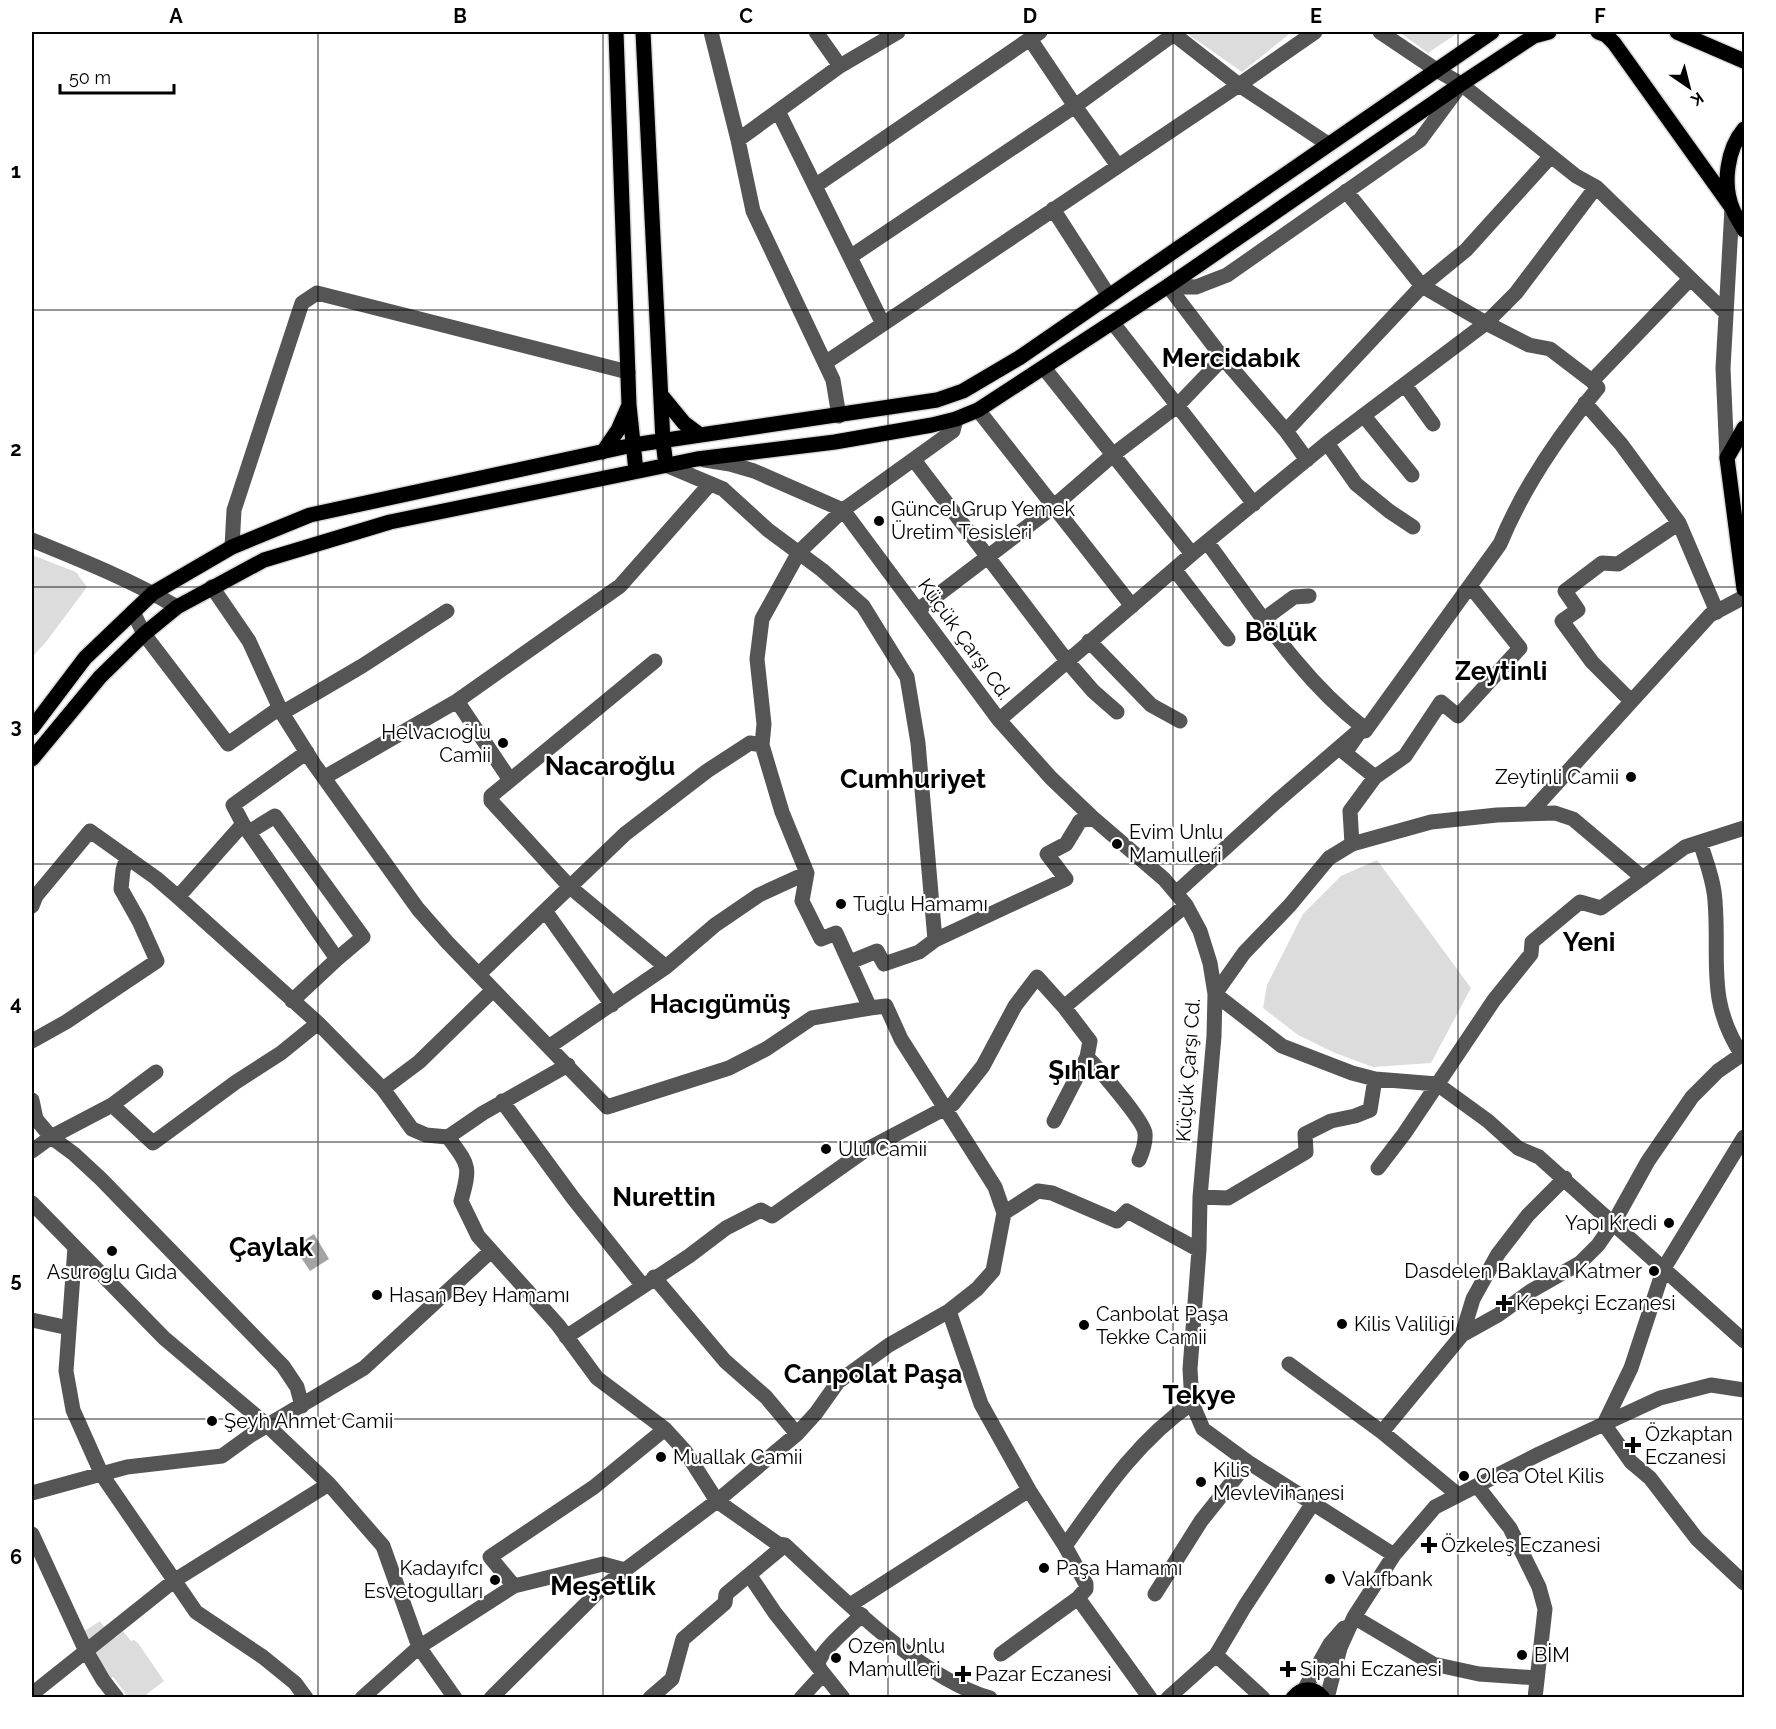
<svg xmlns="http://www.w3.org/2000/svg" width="1776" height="1729" font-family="Raleway,sans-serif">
	<rect width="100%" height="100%" fill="#fff"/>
	<!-- green -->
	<path fill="#dcdcdc" d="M1185 32H1292L1242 72Z
		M1399 32H1459L1428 53Z
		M32 555 76 572 87 587 46 642 32 657Z
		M1377 860 1471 988 1431 1063 1373 1067 1335 1053 1298 1035 1263 1008 1267 985 1303 914 1341 876Z
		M100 1621 109 1634H111L115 1638 123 1631 131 1641 134 1640 138 1643 164 1681 143 1697H128L113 1677 110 1679 83 1632Z"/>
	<!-- water -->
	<path fill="#a3a3a3" d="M314 1234 329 1259 310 1271 294 1247Z"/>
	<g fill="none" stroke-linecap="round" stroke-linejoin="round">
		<defs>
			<path id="major" d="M616 32 629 405 636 471
				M643 32 663 442 666 465
				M1598 32 1606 35 1614 43 1732 208
				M1677 32 1744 61
				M1744 129C1727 149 1722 185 1733 210 1736 217 1741 224 1744 230
				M661 395 684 423 700 435
				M1744 428 1727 458 1744 589
				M603 452 618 430 629 405
				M32 728 85 658 153 593 232 547 310 515 633 445 937 400 963 391 1019 358 1492 32
				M32 759 100 677 144 634 177 607 264 560 390 522 697 459 835 442 932 425 956 419 978 410 1168 286 1461 84 1534 36 1549 32
				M1293 1698C1302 1687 1314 1687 1323 1698"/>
		</defs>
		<!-- major casing -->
		<use href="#major" stroke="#dbdbdb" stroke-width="18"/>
		<!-- minor -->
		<path stroke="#555" stroke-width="15" d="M711 32 738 140 753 211 833 380 839 416
			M816 32 840 66
			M1171 32 1239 85 1328 144
			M1380 32 1435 69 1461 84 1576 176 1596 187 1726 313
			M1030 39 1075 106 1118 166
			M778 111 883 324
			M738 140 840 66 898 32
			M815 186 1040 32
			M1053 209 1109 296
			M850 257 1075 106 1174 34
			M1168 286 1196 287 1227 275 1420 140 1460 86
			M1168 286 1223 358 1286 431 1307 460
			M1113 323 1254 504
			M825 363 1239 85 1315 32
			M1044 368 1192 554
			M1592 381 1690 279
			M1405 385 1433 424
			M1585 403 1621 444 1679 523 1717 612
			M978 410 1132 606
			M1364 416 1412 475
			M1286 431 1422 286 1466 250 1551 156
			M1327 443 1356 484 1389 511 1413 527
			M1727 458 1723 368 1732 208
			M705 460 730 464 754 471 843 510 999 720 1051 778 1093 818 1164 879 1186 905 1200 931 1210 963 1215 994 1214 1036 1200 1197 1199 1250 1190 1369 1192 1403 1203 1429 1248 1462 1394 1555
			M914 460 1067 661 1093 691 1117 712
			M666 465 723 489 768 530 822 570 863 606 907 677 918 743 935 940
			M32 540C81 560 131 580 177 607
			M1207 542C1255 606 1299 678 1363 727L1345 753 1375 777
			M232 547 234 510 302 303 317 293 628 372
			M1175 570 1228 639
			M212 587 249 641 282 713 314 764 418 909 447 942 607 1107 729 1068 766 1049 812 1018 870 1008
			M918 610 1053 507 1114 454 1177 406 1223 358
			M133 612 144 634 228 744 278 709 282 713 362 666 447 611
			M1264 619 1294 597 1309 596
			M1089 641 1151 705 1180 721
			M655 661 491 796V801L570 887 666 967
			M457 701 510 780
			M1631 701 1592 662 1562 621 1578 610 1565 591 1602 563 1618 564 1679 523
			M999 720 1192 554 1327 443 1486 323 1516 293 1596 187
			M325 777 457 701 620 586 710 484
			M1529 814 1710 615 1744 597
			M249 832 275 816 363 937 337 959
			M1700 842C1706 861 1714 881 1715 901 1720 961 1706 1000 1742 1055
			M1352 844 1350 811 1375 777 1405 756 1441 702 1458 716 1520 648 1471 587
			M1643 878 1573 819 1555 813 1497 815 1431 822 1352 844 1329 858 1290 905 1244 953 1215 994 1282 1046 1352 1073 1375 1079 1437 1084 1488 1121 1518 1148 1539 1157 1744 1341
			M1177 892 1276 802 1363 727 1365 731 1500 544C1523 488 1559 435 1598 388L1592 381 1550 349 1529 345 1486 323 1422 286 1346 191
			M178 897 243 824
			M32 906 36 896 90 831 156 878 178 897 318 1023 383 1089 412 1129 426 1135 448 1137C469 1166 471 1165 461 1201L478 1236 558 1325 597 1378 665 1429 685 1451 717 1501 778 1544 785 1545C839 1595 920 1678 990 1698
			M546 912 612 1005
			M850 962 877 951 884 964 919 952 935 940 1066 879 1047 854 1066 844 1080 821 1093 818
			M479 974 625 834 707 771 750 743 762 745
			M292 1001 337 959 243 824 233 805 307 752
			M32 1041 66 1022 157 961 139 921 121 889 123 870 127 857
			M550 1046 666 967 715 925 759 895 807 873
			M1087 1057C1098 1068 1144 1121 1145 1133 1146 1143 1143 1151 1139 1160
			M156 1072 112 1105 51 1137 74 1154 101 1179 283 1366 297 1387 302 1406
			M383 1089 419 1062 493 990
			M32 1100 36 1119 51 1137 32 1151
			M502 1101 573 1198 643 1286
			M112 1105 153 1143 236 1082 281 1053 318 1023
			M1054 1121 1087 1057 1090 1041 1064 1007 1186 905
			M448 1137 483 1113 568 1065
			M1744 1137 1664 1268 1631 1368 1604 1424 1631 1462 1650 1478 1697 1539 1744 1583
			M1378 1168 1404 1134 1494 1000 1531 954 1532 942 1580 902 1601 908 1685 847 1744 828
			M1200 1197 1228 1198 1306 1152 1305 1134 1331 1121 1355 1116 1370 1110 1375 1079
			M32 1203 164 1338 268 1426 329 1484 383 1546 419 1647 455 1698
			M1004 1213 1038 1191 1052 1193 1117 1221 1127 1211 1199 1250
			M75 1247 66 1371 73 1410 102 1475 196 1612 263 1657 295 1683 306 1698
			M654 1277 725 1361 766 1397 797 1434
			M949 1311 981 1404 1029 1490
			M32 1320 69 1328
			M1462 1335 1473 1299 1498 1254 1528 1215 1565 1178
			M566 1337 689 1256 726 1228 761 1210 772 1216 864 1151 953 1104 983 1066 1015 1006 1037 977 1064 1007
			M1289 1364 1382 1432 1457 1494
			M1382 1432 1462 1335 1498 1315 1531 1291 1580 1263 1598 1245 1614 1222 1648 1161 1692 1097 1718 1071 1744 1053
			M1478 1487 1510 1528 1539 1587 1545 1609 1535 1698
			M32 1493 127 1467 222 1456 251 1435 364 1368 491 1251
			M32 1534 85 1649 103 1680 117 1698
			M1065 1546 1086 1584V1589L1078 1598 1150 1698
			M750 1576 775 1613 843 1698
			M514 1586 490 1557 594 1487 665 1429
			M1155 1594 1201 1521 1248 1462
			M850 1605 1029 1490 1065 1546C1102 1494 1138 1440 1192 1403
			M1354 1617 1433 1664 1479 1674 1537 1678
			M1001 1654 1078 1598
			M1216 1655 1245 1606 1313 1503
			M1304 1690 1330 1644 1344 1628
			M32 1694 175 1580 329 1484
			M362 1698 419 1647 514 1586 603 1564 625 1570 717 1501 797 1434 816 1413 838 1382 889 1345 949 1311 977 1289 993 1271 1004 1213 995 1187 901 1039 886 1006 870 1008 836 933 821 939 802 901 807 873 782 812 762 745 764 724 757 659 762 619 799 552 843 510 953 431 956 419
			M491 1698 600 1590 625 1570
			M650 1698 672 1679 683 1639 725 1603 726 1594 785 1545
			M801 1698 823 1674C821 1670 817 1666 819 1661 823 1649 852 1624 862 1615
			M1168 1698 1216 1655 1263 1698
			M1327 1698 1340 1648 1354 1617 1394 1555 1435 1507 1539 1454 1660 1398 1711 1385 1744 1390"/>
		<!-- major -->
		<use href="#major" stroke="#000" stroke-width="15"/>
	</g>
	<!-- grid -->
	<path fill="none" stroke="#000" stroke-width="1.5" stroke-opacity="0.55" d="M318 32V1698M603 32V1698M888 32V1698M1173 32V1698M1458 32V1698M32 310H1744M32 587H1744M32 864H1744M32 1142H1744M32 1419H1744"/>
	<!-- markers -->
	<g fill="#000" stroke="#fff" stroke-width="2">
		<circle cx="879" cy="521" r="6"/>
		<circle cx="503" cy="743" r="6"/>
		<circle cx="1631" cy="777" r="6"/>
		<circle cx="1117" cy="844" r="6"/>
		<circle cx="841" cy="904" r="6"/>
		<circle cx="826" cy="1149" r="6"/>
		<circle cx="1669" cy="1223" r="6"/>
		<circle cx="112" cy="1251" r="6"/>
		<circle cx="1654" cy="1271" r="6"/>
		<circle cx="377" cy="1295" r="6"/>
		<path d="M1501 1294h6v6h6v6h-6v6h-6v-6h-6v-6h6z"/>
		<circle cx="1342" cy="1324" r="6"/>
		<circle cx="1084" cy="1325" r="6"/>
		<circle cx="212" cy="1421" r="6"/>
		<path d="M1630 1436h6v6h6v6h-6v6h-6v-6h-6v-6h6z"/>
		<circle cx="661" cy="1457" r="6"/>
		<circle cx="1464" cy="1476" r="6"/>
		<circle cx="1201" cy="1482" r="6"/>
		<path d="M1426 1536h6v6h6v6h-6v6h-6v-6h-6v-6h6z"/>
		<circle cx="1044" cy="1568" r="6"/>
		<circle cx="1330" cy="1579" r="6"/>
		<circle cx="495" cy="1580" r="6"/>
		<circle cx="1522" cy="1655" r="6"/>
		<circle cx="836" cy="1658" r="6"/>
		<path d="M1285 1660h6v6h6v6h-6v6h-6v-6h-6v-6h6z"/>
		<path d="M960 1665h6v6h6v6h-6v6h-6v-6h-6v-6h6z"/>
	</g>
	<g text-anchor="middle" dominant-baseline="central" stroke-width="4.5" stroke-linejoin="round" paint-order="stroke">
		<!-- poi labels -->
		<g font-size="20" fill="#000" stroke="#fff" text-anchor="start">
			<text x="891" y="509">Güncel Grup Yemek<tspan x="891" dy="23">Üretim Tesisleri</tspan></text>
			<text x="491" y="732" text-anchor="end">Helvacıoğlu<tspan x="491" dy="23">Camii</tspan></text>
			<text x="1619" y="777" text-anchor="end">Zeytinli Camii</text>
			<text x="1129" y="832">Evim Unlu<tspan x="1129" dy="23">Mamulleri</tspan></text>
			<text x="853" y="904">Tuğlu Hamamı</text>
			<text x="838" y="1149">Ulu Camii</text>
			<text x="1657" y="1223" text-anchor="end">Yapı Kredi</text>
			<text x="1642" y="1271" text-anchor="end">Dasdelen Baklava Katmer</text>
			<text x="112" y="1272" text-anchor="middle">Asuroglu Gıda</text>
			<text x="389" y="1295">Hasan Bey Hamamı</text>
			<text x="1516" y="1303">Kepekçi Eczanesi</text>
			<text x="1096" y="1314">Canbolat Paşa<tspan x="1096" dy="23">Tekke Camii</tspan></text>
			<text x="1354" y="1324">Kilis Valiliği</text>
			<text x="224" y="1421">Şeyh Ahmet Camii</text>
			<text x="1645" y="1434">Özkaptan<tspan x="1645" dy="23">Eczanesi</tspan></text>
			<text x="673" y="1457">Muallak Camii</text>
			<text x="1213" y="1470">Kilis<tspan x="1213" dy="23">Mevlevihanesi</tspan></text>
			<text x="1476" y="1476">Olea Otel Kilis</text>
			<text x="1441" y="1545">Özkeleş Eczanesi</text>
			<text x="483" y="1568" text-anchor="end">Kadayıfcı<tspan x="483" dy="23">Esvetogulları</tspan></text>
			<text x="1056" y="1568">Paşa Hamamı</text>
			<text x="1342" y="1579">Vakıfbank</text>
			<text x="848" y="1646">Ozen Unlu<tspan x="848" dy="23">Mamulleri</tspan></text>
			<text x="1534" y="1655">BİM</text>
			<text x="1300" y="1669">Sipahi Eczanesi</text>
			<text x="975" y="1674">Pazar Eczanesi</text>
		</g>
		<!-- street labels -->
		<g font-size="20" fill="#000" stroke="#fff">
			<text transform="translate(965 639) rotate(54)">Küçük Çarşı Cd.</text>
			<text transform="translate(1188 1070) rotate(-86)">Küçük Çarşı Cd.</text>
		</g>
		<!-- district labels -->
		<g font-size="26" font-weight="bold" fill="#000" stroke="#fff">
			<text x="1231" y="358">Mercidabık</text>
			<text x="1281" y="632">Bölük</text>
			<text x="1501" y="671">Zeytinli</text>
			<text x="610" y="766">Nacaroğlu</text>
			<text x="913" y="779">Cumhuriyet</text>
			<text x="1589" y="942">Yeni</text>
			<text x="720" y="1004">Hacıgümüş</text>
			<text x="1084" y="1070">Şıhlar</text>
			<text x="664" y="1197">Nurettin</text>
			<text x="271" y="1247">Çaylak</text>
			<text x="873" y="1374">Canpolat Paşa</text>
			<text x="1199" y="1395">Tekye</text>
			<text x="603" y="1586">Meşetlik</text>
		</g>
	</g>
	<!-- border -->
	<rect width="1776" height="1729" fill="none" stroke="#ffffff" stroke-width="66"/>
	<!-- north arrow -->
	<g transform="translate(1689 87) rotate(145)" stroke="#ffffff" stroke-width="4.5" paint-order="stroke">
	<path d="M0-4.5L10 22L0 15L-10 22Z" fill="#000000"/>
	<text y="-9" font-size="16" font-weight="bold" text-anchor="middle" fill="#000000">K</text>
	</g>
	<!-- scale -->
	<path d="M60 84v9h114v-9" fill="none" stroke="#000000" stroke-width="3"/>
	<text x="69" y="84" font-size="18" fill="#000000" stroke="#ffffff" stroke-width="4.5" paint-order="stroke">50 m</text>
	<rect x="33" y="33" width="1710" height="1663" fill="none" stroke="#000" stroke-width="2"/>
	<g font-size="20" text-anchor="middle" font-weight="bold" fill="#000">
		<text x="176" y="23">A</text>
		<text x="460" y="23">B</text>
		<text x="746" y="23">C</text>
		<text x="1030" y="23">D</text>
		<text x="1316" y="23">E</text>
		<text x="1600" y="23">F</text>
		<text x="16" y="178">1</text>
		<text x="16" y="456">2</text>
		<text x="16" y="733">3</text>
		<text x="16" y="1010">4</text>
		<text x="16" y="1287">5</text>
		<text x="16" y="1564">6</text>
	</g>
</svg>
